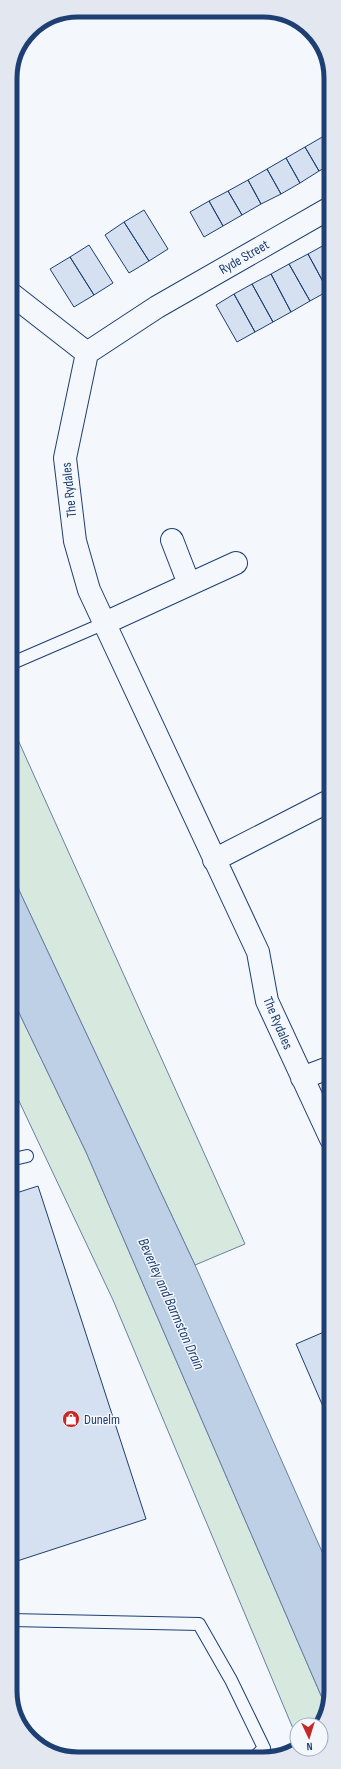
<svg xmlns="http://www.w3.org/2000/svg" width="341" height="1769" font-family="'Sofia Sans Condensed',sans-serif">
	<rect width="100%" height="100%" fill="#f4f7fb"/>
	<!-- green -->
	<path fill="#d7e8df" stroke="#687fa3" d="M10 722 245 1244 195 1265 10 871Z
		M10 994 86 1152 326 1707 318 1725H297V1738L113 1300 10 1082Z"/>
	<!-- water -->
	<path fill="#bed0e5" stroke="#687fa3" d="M10 871 195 1265 331 1572V1695L326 1707 86 1152 10 994Z"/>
	<!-- building -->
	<path fill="#d5e0f0" stroke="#1d3f73" d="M330 133V147L324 136Z
		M324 136 330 147V165L319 171 305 147Z
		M305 147 319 171 300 183 286 158Z
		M286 158 300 183 281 194 267 169Z
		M267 169 281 194 261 204 248 180Z
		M248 180 261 204 242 215 228 191Z
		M228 191 242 215 223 226 209 201Z
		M209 201 223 226 204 237 190 212Z
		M144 210 168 249 149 261 124 222Z
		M124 222 149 261 129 273 105 235Z
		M330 241V252L326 244Z
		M326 244 330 252V290L328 291 308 254Z
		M89 245 113 283 94 295 70 257Z
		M308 254 328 291 310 301 289 264Z
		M70 257 94 295 74 307 50 269Z
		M289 264 310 301 291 312 271 274Z
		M271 274 291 312 273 322 252 284Z
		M252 284 273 322 255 332 234 294Z
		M234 294 255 332 237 342 216 305Z
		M38 1186 146 1519 11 1563 10 1195Z
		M331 1329V1425L296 1344Z"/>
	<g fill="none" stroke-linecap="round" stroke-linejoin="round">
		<defs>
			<path id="lane" d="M10 664 105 623
				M10 1160 27 1156
				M11 1620 199 1624 231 1680 264 1748 254 1758
				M63 1757 97 1758"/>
			<path id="street" d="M330 208 157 307 87 353 65 458 75 541 89 590 258 952 267 1001 331 1139
				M10 293 87 353
				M172 540 189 584
				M105 623 236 563
				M214 860 331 800
				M302 1078 331 1067"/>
		</defs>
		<!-- lane casing -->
		<use href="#lane" stroke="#1d3f73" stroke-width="14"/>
		<!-- street casing -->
		<use href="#street" stroke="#1d3f73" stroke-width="24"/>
		<!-- lane -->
		<use href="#lane" stroke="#f4f7fb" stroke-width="12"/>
		<!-- street -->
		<use href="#street" stroke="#f4f7fb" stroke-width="22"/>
	</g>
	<!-- icons -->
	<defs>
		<symbol id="shop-disc" viewBox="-11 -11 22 22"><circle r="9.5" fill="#c62828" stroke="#f4f7fb"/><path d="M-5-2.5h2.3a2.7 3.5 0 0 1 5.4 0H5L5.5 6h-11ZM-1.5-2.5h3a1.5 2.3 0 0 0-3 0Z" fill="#fff"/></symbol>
	</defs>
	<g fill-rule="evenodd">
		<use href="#shop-disc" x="61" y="1409" width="20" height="20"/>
	</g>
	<g text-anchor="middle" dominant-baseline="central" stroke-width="3" stroke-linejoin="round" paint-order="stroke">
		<!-- street labels -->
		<g font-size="14" fill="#1d3f73" stroke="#f4f7fb">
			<text transform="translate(244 257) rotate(-30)">Ryde Street</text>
			<text transform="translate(69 490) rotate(-96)">The Rydales</text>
			<text transform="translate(278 1023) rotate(67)">The Rydales</text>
		</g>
		<!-- poi labels -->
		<g font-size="14" fill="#1d3f73" stroke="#f4f7fb" text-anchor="start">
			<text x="84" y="1419">Dunelm</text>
		</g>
		<!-- water labels -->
		<g font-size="15" font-style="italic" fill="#1d3f73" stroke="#f4f7fb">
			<text transform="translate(171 1304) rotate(66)">Beverley and Barmston Drain</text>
		</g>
	</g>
	<!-- crop -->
	<path d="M0 0H341V1769H0ZM78 17H263A61 61 0 0 1 324 78V1691A61 61 0 0 1 263 1752H78A61 61 0 0 1 17 1691V78A61 61 0 0 1 78 17Z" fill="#e3e8f0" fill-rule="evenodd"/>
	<path fill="none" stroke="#1d3f73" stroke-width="5" d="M78 17H263A61 61 0 0 1 324 78V1691A61 61 0 0 1 263 1752H78A61 61 0 0 1 17 1691V78A61 61 0 0 1 78 17Z"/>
	<!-- north arrow -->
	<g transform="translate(309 1737) rotate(176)"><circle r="19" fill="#f4f7fb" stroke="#9eadc5"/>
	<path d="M0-3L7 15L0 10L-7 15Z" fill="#c62828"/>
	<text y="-6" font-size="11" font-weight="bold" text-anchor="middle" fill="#1d3f73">N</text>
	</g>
</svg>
